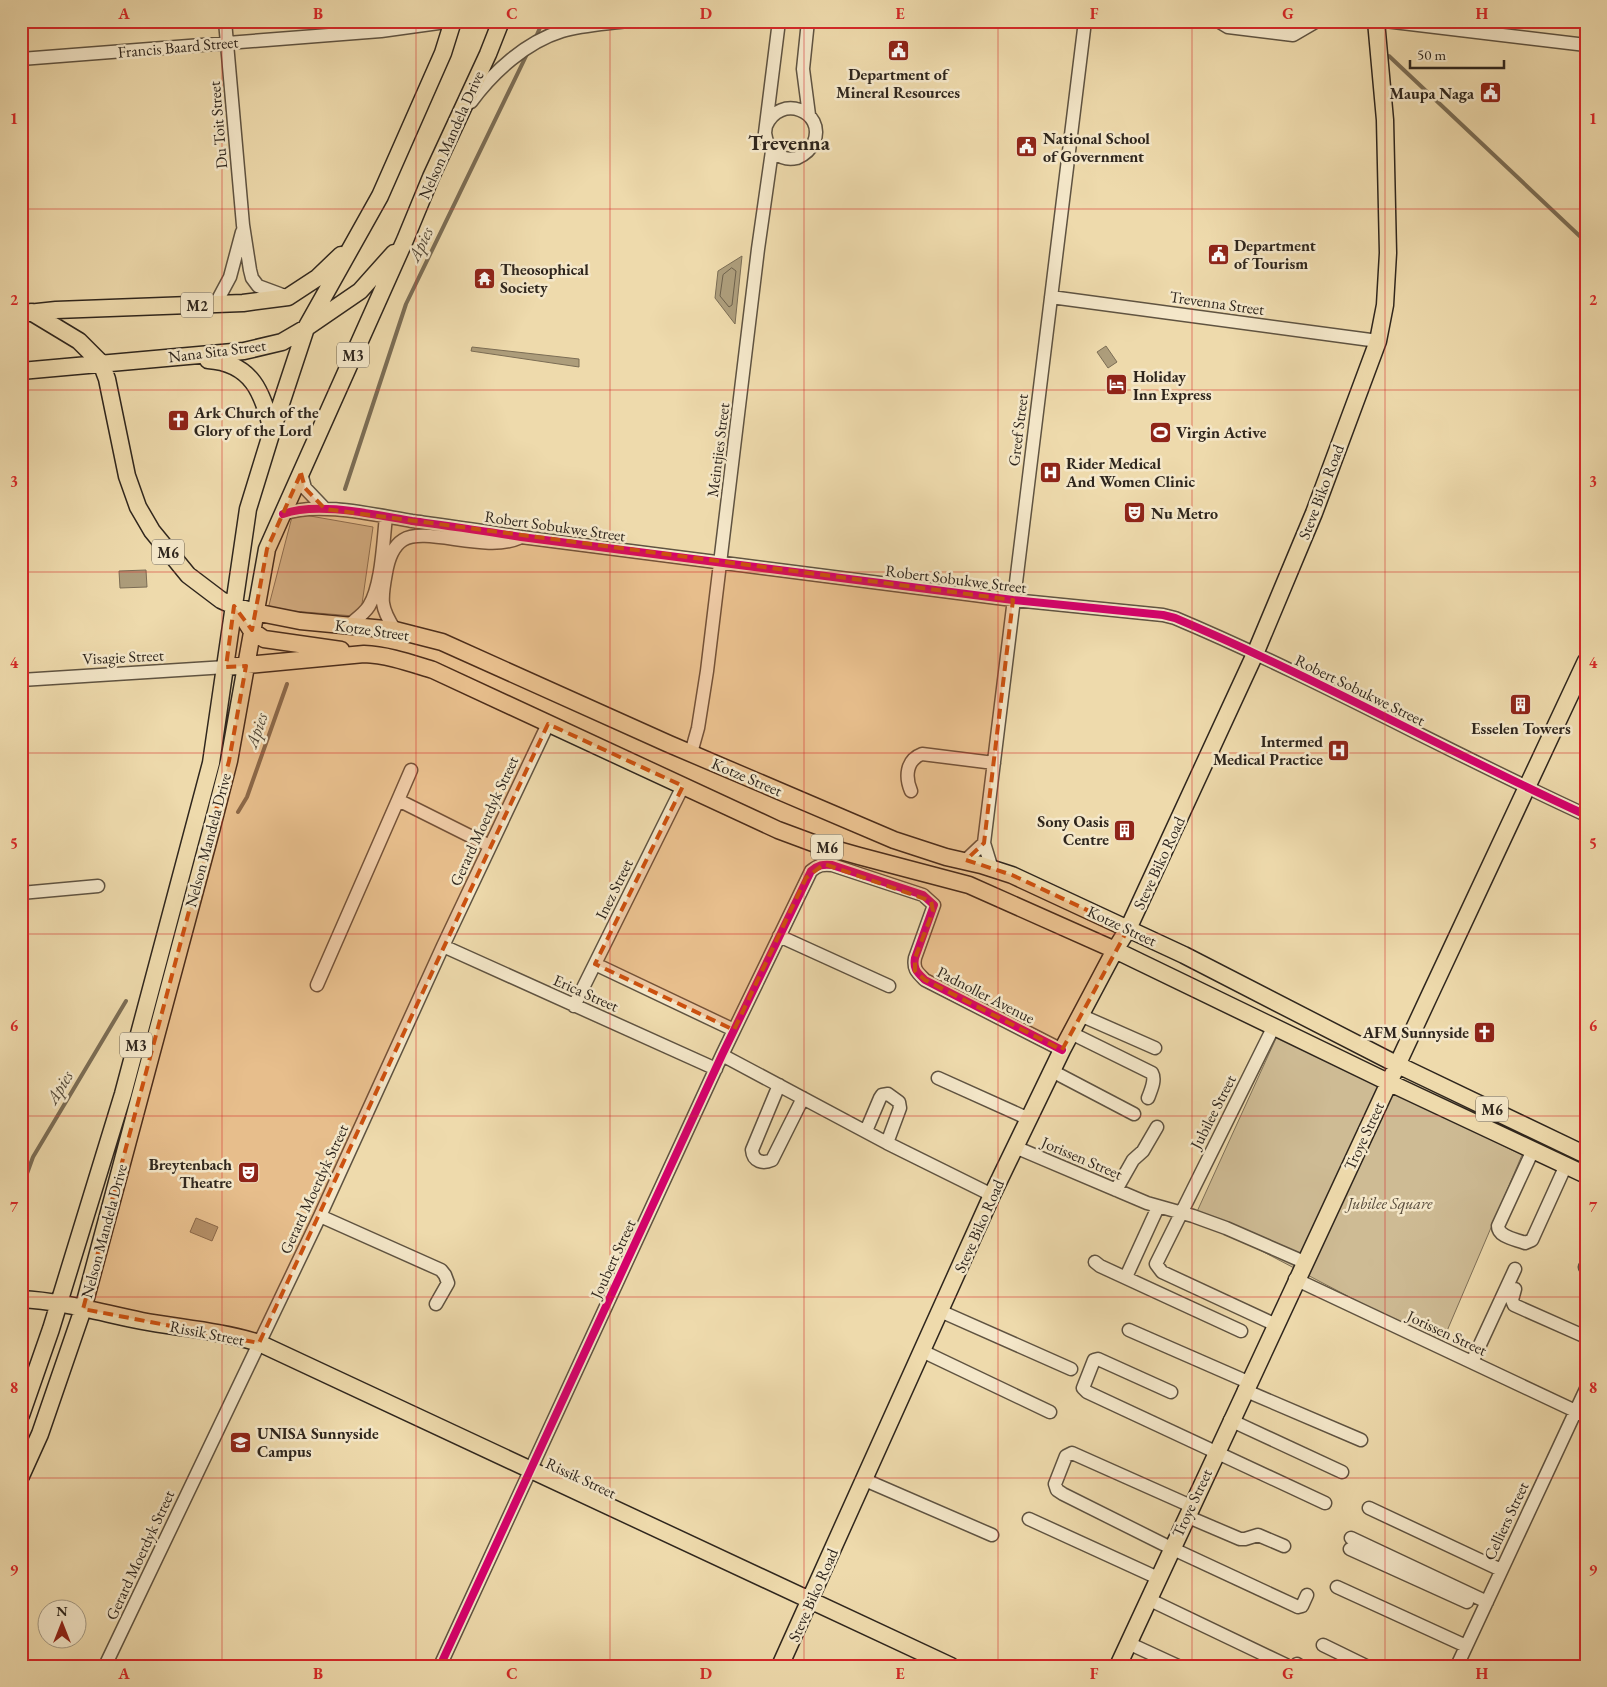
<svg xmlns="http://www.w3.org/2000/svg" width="1607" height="1687" font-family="'EB Garamond',serif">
	<rect width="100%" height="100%" fill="#eedaac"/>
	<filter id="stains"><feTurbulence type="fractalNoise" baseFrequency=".004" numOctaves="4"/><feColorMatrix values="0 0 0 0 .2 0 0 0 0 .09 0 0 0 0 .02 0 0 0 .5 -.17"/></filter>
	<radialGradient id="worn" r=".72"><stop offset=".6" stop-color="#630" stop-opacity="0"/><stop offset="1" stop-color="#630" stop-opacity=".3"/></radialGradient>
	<!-- green -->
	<path fill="#cebb94" stroke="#7e7058" d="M293 513 373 527 361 611 354 616 268 609Z
		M1278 1034 1522 1155 1441 1345 1195 1216Z"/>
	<!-- water -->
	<path fill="#ad9d7b" stroke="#7b6d55" d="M742 256 735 324 715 298 718 271Z
		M1106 346 1117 362 1108 368 1097 352Z
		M472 347 579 359V367L471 351Z
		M146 570 147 587 120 588 119 571Z
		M196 1218 218 1227 212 1241 190 1232Z"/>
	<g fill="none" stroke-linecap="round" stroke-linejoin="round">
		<!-- shore -->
		<path stroke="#6e624c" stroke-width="1" d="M732 268 736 271 732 305 729 307 720 296 723 275Z"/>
		<!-- stream -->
		<path stroke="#7b6d55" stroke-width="4" d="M535 39 543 21
			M1389 56 1586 242
			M345 489 406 304 528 52
			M238 812 247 797 287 684
			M21 1190 33 1157 126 1001"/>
		<defs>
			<path id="minor" d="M225 21 243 225 250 270 252 278 258 286 285 296
				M808 21 803 69 809 115
				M1218 21 1228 27 1293 35 1317 21
				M1385 21 1586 45
				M21 59 381 31 453 21
				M471 102C493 72 526 42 562 31 582 25 605 24 627 21
				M766 126C780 93 826 111 814 142 811 149 804 155 797 158 780 162 767 149 765 133L779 21
				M1051 297 1378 341
				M215 305 230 277 242 232
				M301 473 305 488 325 509
				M283 514C318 501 375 515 412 521 448 526 485 531 521 537L1013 600 1163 615 1175 618C1315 677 1448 752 1586 815
				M349 625C356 619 364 614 369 606 382 585 383 542 386 517
				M395 630C380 607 381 600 386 573 388 561 392 547 403 540 425 526 486 553 519 538
				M21 680 226 667
				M691 753 698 728 707 671 758 249 772 151
				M911 791C905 777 906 760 922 754L994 763
				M398 800 411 770
				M965 861 984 843
				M992 869 984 843 1085 21
				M21 893 98 886
				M779 936 889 986
				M443 946 716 1069
				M595 964 734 1030
				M317 985 398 800 490 846
				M574 1006 683 786
				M1080 1015 1155 1048
				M1274 1026 1156 1264 1162 1272 1274 1324
				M1071 1033 1152 1073C1156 1080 1151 1090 1148 1098
				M722 1055 887 1143 992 1195
				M1052 1071 1134 1114
				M938 1078 1029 1119
				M779 1085 752 1150C753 1162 763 1164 772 1160L803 1098
				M866 1131 880 1098 882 1095 888 1094 899 1102 900 1108 887 1143
				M1015 1147 1147 1203 1193 1216 1226 1228 1304 1262
				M1533 1150 1498 1226C1498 1237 1515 1239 1525 1243L1532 1240 1566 1165
				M1116 1190 1133 1160 1143 1151 1157 1127
				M320 1216 441 1270 445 1275 448 1283 436 1304
				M1095 1262 1100 1266 1241 1331
				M1585 1267H1586
				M1126 1277 1158 1207
				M1295 1279 1586 1416
				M1515 1289 1512 1300 1514 1305 1586 1337
				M940 1311 1071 1369
				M1129 1330 1248 1382
				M922 1351 1050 1412
				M1472 1362 1515 1269
				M1244 1390 1361 1440
				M1171 1392 1098 1359 1094 1360 1083 1388 1087 1392 1325 1503
				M1230 1420 1342 1472
				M865 1480 992 1535
				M1191 1506 1072 1453 1066 1456 1055 1484 1057 1490 1063 1494 1171 1548 1298 1607 1302 1606 1307 1595
				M1369 1508 1501 1570
				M1186 1516 1240 1539H1245L1258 1535 1284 1546
				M1029 1519 1158 1578
				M1351 1538 1487 1602
				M1350 1549 1467 1602
				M1337 1587 1466 1646
				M1148 1599 1286 1665
				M1128 1643 1178 1666
				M1323 1645 1366 1666
				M1297 1664 1300 1666
				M105 1666 320 1216 443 946 548 724
				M440 1666 722 1055 811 871C818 865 823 864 832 865L923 895 934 905 915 958C913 969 917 972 925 980L1062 1050
				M1457 1666 1586 1389"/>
			<path id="major" d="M31 312 79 341 101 363 107 379 127 476 138 507 152 531 188 575 221 600 234 606 255 612 300 621 395 630 442 642 669 744 894 840 946 857 981 865 1012 875 1184 955 1398 1065 1586 1155
				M28 313 56 310 243 303 288 297 317 278 341 255
				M208 360C252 363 263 393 272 431
				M21 371 244 351 282 342 306 328 360 291 394 253
				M246 622 251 630 264 639 341 650
				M226 667 364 654C388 655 410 663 433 670L778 830 813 843 859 856 969 885 1115 950 1390 1083 1586 1175
				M21 1299C62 1301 102 1313 142 1321 180 1328 221 1331 259 1343L951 1666
				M21 1415 51 1329 123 1094 211 763 248 509 272 431 306 328 380 196 443 53 453 21
				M21 1476 40 1434 83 1309 212 827 229 761 267 549 405 240 431 177 488 54 501 21
				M780 1666 992 1195 1062 1050 1115 950 1128 929 1255 654 1314 513 1378 341 1385 305 1388 253 1385 120 1376 21
				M1118 1666C1271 1330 1430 996 1586 661"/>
		</defs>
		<!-- minor casing -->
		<use href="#minor" stroke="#5f5341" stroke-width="15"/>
		<!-- major casing -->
		<use href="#major" stroke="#2f261d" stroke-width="19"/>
		<!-- minor -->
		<use href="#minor" stroke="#f4e7c9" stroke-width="12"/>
		<!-- major -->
		<use href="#major" stroke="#eedaac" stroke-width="16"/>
		<defs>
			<path id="cycleway" d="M283 514C318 501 375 515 412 521 448 526 485 531 521 537L1013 600 1163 615 1175 618C1315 677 1448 752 1586 815
				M440 1666 722 1055 811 871C818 865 823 864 832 865L923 895 934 905 915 958C913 969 917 972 925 980L1062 1050"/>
		</defs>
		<!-- cycleway casing -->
		<use href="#cycleway" stroke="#f4e7c9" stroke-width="11"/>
		<!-- cycleway -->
		<use href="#cycleway" stroke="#d6006c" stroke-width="8"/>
	</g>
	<!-- marked area -->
	<path fill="#cc510f" fill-opacity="0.2" stroke="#cc510f" stroke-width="4" stroke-dasharray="10 6" stroke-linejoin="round" d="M301 473 305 488 325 509 1013 600 984 843 966 860 1012 875 1128 929 1062 1050 925 980 915 971V958L933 911 931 901 824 864 806 878 734 1030 595 964 683 786 548 724 259 1343 83 1309 229 761 246 666 226 667 234 606 252 630 267 549Z"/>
	<!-- grid -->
	<path fill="none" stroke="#d62828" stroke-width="1" stroke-opacity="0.55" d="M222 21V1666M416 21V1666M610 21V1666M804 21V1666M998 21V1666M1192 21V1666M1385 21V1666M21 209H1586M21 390H1586M21 572H1586M21 753H1586M21 934H1586M21 1116H1586M21 1297H1586M21 1478H1586"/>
	<!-- icons -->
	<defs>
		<symbol id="civic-square" viewBox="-11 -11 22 22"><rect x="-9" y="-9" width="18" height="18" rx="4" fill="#8f2418" stroke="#f4e7c9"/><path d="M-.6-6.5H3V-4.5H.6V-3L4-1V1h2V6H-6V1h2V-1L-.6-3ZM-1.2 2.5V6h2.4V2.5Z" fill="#fff"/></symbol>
		<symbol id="temple-square" viewBox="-11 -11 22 22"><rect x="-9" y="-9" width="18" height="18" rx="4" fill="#8f2418" stroke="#f4e7c9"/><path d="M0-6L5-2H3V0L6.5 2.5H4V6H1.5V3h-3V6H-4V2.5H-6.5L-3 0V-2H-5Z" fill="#fff"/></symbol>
		<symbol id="hotel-square" viewBox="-11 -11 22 22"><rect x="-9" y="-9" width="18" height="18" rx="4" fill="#8f2418" stroke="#f4e7c9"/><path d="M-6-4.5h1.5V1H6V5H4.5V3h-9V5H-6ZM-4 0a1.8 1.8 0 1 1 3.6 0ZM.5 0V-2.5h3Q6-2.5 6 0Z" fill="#fff"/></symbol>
		<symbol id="church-square" viewBox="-11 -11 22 22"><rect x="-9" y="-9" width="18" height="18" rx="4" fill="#8f2418" stroke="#f4e7c9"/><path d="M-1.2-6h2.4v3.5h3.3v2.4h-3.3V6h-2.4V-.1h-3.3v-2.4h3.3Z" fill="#fff"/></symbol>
		<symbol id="stadium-square" viewBox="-11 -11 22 22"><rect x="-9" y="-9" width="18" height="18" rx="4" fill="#8f2418" stroke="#f4e7c9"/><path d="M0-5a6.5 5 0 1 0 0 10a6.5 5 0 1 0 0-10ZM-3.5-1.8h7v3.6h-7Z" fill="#fff"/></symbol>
		<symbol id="hospital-square" viewBox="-11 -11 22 22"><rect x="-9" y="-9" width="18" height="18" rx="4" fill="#8f2418" stroke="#f4e7c9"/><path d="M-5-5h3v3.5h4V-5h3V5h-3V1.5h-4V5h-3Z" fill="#fff"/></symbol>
		<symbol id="theatre-square" viewBox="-11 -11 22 22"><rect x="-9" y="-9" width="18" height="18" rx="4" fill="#8f2418" stroke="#f4e7c9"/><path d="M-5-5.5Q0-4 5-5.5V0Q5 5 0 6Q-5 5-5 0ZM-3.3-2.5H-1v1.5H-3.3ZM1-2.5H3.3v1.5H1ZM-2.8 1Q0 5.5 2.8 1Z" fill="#fff"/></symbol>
		<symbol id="building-square" viewBox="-11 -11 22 22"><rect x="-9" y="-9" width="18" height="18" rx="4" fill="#8f2418" stroke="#f4e7c9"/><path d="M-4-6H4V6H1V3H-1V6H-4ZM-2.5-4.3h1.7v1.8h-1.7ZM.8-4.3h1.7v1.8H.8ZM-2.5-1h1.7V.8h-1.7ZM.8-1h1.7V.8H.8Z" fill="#fff"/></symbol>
		<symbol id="university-square" viewBox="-11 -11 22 22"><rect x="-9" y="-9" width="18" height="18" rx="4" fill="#8f2418" stroke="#f4e7c9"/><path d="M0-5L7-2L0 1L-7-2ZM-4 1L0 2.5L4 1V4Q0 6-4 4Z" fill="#fff"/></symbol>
	</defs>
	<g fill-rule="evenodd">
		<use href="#civic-square" x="886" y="38" width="25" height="25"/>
		<use href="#civic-square" x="1478" y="80" width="25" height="25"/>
		<use href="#civic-square" x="1014" y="134" width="25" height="25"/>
		<use href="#civic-square" x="1206" y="242" width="25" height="25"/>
		<use href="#temple-square" x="472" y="266" width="25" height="25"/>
		<use href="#hotel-square" x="1104" y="372" width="25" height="25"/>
		<use href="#church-square" x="166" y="408" width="25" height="25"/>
		<use href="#stadium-square" x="1148" y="420" width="25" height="25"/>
		<use href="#hospital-square" x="1038" y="460" width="25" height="25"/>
		<use href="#theatre-square" x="1122" y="500" width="25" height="25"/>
		<use href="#building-square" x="1508" y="692" width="25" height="25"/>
		<use href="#hospital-square" x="1326" y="738" width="25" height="25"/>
		<use href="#building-square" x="1112" y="818" width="25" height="25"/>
		<use href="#church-square" x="1472" y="1020" width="25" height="25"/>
		<use href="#theatre-square" x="236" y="1160" width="25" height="25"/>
		<use href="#university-square" x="228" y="1430" width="25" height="25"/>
	</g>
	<g text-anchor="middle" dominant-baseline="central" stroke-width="5" stroke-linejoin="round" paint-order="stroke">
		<!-- shield labels -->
		<g fill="#f4e7c9" stroke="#6a6051" stroke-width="1">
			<rect x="181" y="292.5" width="32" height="25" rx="4"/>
			<rect x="337" y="342.5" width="32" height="25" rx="4"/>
			<rect x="152" y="539.5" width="32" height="25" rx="4"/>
			<rect x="811" y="834.5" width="32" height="25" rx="4"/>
			<rect x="120" y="1032.5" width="32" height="25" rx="4"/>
			<rect x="1476" y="1096.5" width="32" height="25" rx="4"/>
		</g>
		<g font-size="15" font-weight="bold" fill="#2f261d">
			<text x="197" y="305">M2</text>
			<text x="353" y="355">M3</text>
			<text x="168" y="552">M6</text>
			<text x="827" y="847">M6</text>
			<text x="136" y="1045">M3</text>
			<text x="1492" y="1109">M6</text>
		</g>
		<!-- street labels -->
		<g font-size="16" fill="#2f261d" stroke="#f4e7c9">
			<text transform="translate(178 47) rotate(-5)">Francis Baard Street</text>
			<text transform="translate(218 125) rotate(-95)">Du Toit Street</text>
			<text transform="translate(451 135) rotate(-66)">Nelson Mandela Drive</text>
			<text transform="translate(1217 303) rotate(8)">Trevenna Street</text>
			<text transform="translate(217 351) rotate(-7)">Nana Sita Street</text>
			<text transform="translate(1018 430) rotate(-83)">Greef Street</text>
			<text transform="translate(718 450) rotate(-83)">Meintjies Street</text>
			<text transform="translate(1321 492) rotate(-69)">Steve Biko Road</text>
			<text transform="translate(555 526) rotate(8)">Robert Sobukwe Street</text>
			<text transform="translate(956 579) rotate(7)">Robert Sobukwe Street</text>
			<text transform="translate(372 630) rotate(8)">Kotze Street</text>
			<text transform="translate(123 657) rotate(-3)">Visagie Street</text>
			<text transform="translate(1360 690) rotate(26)">Robert Sobukwe Street</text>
			<text transform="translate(747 777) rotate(23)">Kotze Street</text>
			<text transform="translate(484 821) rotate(-65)">Gerard Moerdyk Street</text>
			<text transform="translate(208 840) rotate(-75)">Nelson Mandela Drive</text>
			<text transform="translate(1159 863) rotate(-65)">Steve Biko Road</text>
			<text transform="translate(614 889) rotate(-64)">Inez Street</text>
			<text transform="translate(1122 926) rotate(25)">Kotze Street</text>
			<text transform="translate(586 993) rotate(24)">Erica Street</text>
			<text transform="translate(986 995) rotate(27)">Padnoller Avenue</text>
			<text transform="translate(1213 1112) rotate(-63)">Jubilee Street</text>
			<text transform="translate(1364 1136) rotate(-65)">Troye Street</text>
			<text transform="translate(1082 1158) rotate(23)">Jorissen Street</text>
			<text transform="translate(314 1189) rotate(-65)">Gerard Moerdyk Street</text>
			<text transform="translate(979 1226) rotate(-66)">Steve Biko Road</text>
			<text transform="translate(104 1231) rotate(-75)">Nelson Mandela Drive</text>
			<text transform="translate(613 1259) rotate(-65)">Joubert Street</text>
			<text transform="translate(207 1333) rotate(11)">Rissik Street</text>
			<text transform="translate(1447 1333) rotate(25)">Jorissen Street</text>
			<text transform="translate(581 1478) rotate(25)">Rissik Street</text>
			<text transform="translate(1192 1503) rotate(-65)">Troye Street</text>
			<text transform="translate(1506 1521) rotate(-65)">Celliers Street</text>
			<text transform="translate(140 1555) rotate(-65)">Gerard Moerdyk Street</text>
			<text transform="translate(813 1595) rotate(-66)">Steve Biko Road</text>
		</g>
		<!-- poi labels -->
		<g font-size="16" font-weight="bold" fill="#2f261d" stroke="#f4e7c9" text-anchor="start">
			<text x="898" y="74" text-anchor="middle">Department of<tspan x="898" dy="18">Mineral Resources</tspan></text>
			<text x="1474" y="93" text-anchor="end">Maupa Naga</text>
			<text x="1043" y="138">National School<tspan x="1043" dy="18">of Government</tspan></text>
			<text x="1234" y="245">Department<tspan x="1234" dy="18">of Tourism</tspan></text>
			<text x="500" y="269">Theosophical<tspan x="500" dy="18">Society</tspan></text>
			<text x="1133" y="376">Holiday<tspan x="1133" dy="18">Inn Express</tspan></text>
			<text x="194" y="412">Ark Church of the<tspan x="194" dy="18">Glory of the Lord</tspan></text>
			<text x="1176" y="432">Virgin Active</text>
			<text x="1066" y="463">Rider Medical<tspan x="1066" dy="18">And Women Clinic</tspan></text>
			<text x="1151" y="513">Nu Metro</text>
			<text x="1521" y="728" text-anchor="middle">Esselen Towers</text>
			<text x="1323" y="741" text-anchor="end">Intermed<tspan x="1323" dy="18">Medical Practice</tspan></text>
			<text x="1109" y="821" text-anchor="end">Sony Oasis<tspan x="1109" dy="18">Centre</tspan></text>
			<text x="1469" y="1032" text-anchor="end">AFM Sunnyside</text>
			<text x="232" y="1164" text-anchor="end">Breytenbach<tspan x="232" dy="18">Theatre</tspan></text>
			<text x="257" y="1433">UNISA Sunnyside<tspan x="257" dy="18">Campus</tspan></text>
		</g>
		<!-- park labels -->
		<g font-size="16" font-style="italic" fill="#574b3b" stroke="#f4e7c9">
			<text x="1390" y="1203">Jubilee Square</text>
		</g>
		<!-- water labels -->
		<g font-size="18" font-style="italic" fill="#554a39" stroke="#f4e7c9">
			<text transform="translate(420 244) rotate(-64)">Apies</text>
			<text transform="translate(256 730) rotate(-71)">Apies</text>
			<text transform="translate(59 1087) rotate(-59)">Apies</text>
		</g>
		<!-- district labels -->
		<g font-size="21" font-weight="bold" fill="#2f261d" stroke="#f4e7c9">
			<text x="789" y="142">Trevenna</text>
		</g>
	</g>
	<!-- margin -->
	<rect width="1607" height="1687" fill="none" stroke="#eedaac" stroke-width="55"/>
	<!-- north arrow -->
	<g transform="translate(62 1624)"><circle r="24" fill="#f4e7c9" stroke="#a59a84"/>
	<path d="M0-4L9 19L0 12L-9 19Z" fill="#8f2418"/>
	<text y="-8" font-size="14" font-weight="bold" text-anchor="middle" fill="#2f261d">N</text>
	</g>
	<!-- scale -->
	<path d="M1410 60v8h94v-8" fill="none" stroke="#2f261d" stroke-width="2.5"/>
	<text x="1417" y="60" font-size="15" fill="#2f261d" stroke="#f4e7c9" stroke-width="4" paint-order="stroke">50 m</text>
	<rect x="28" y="28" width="1552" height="1632" fill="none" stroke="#d62828" stroke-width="2"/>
	<g font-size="16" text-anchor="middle" font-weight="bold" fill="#d62828">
		<text x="124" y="19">A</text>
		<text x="318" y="19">B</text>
		<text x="512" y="19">C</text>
		<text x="706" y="19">D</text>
		<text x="900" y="19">E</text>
		<text x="1094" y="19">F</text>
		<text x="1288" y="19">G</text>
		<text x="1482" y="19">H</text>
		<text x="14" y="124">1</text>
		<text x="1593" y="124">1</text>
		<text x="14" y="305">2</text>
		<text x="1593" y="305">2</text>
		<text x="14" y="487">3</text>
		<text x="1593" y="487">3</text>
		<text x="14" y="668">4</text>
		<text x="1593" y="668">4</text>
		<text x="14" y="849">5</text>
		<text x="1593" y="849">5</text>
		<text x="14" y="1031">6</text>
		<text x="1593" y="1031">6</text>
		<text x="14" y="1212">7</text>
		<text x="1593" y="1212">7</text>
		<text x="14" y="1393">8</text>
		<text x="1593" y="1393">8</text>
		<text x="14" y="1575">9</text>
		<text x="1593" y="1575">9</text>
		<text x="124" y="1679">A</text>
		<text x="318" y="1679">B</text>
		<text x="512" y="1679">C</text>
		<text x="706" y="1679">D</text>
		<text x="900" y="1679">E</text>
		<text x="1094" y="1679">F</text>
		<text x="1288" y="1679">G</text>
		<text x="1482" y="1679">H</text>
	</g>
	<rect width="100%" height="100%" filter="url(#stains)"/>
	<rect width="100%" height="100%" fill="url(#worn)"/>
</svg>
